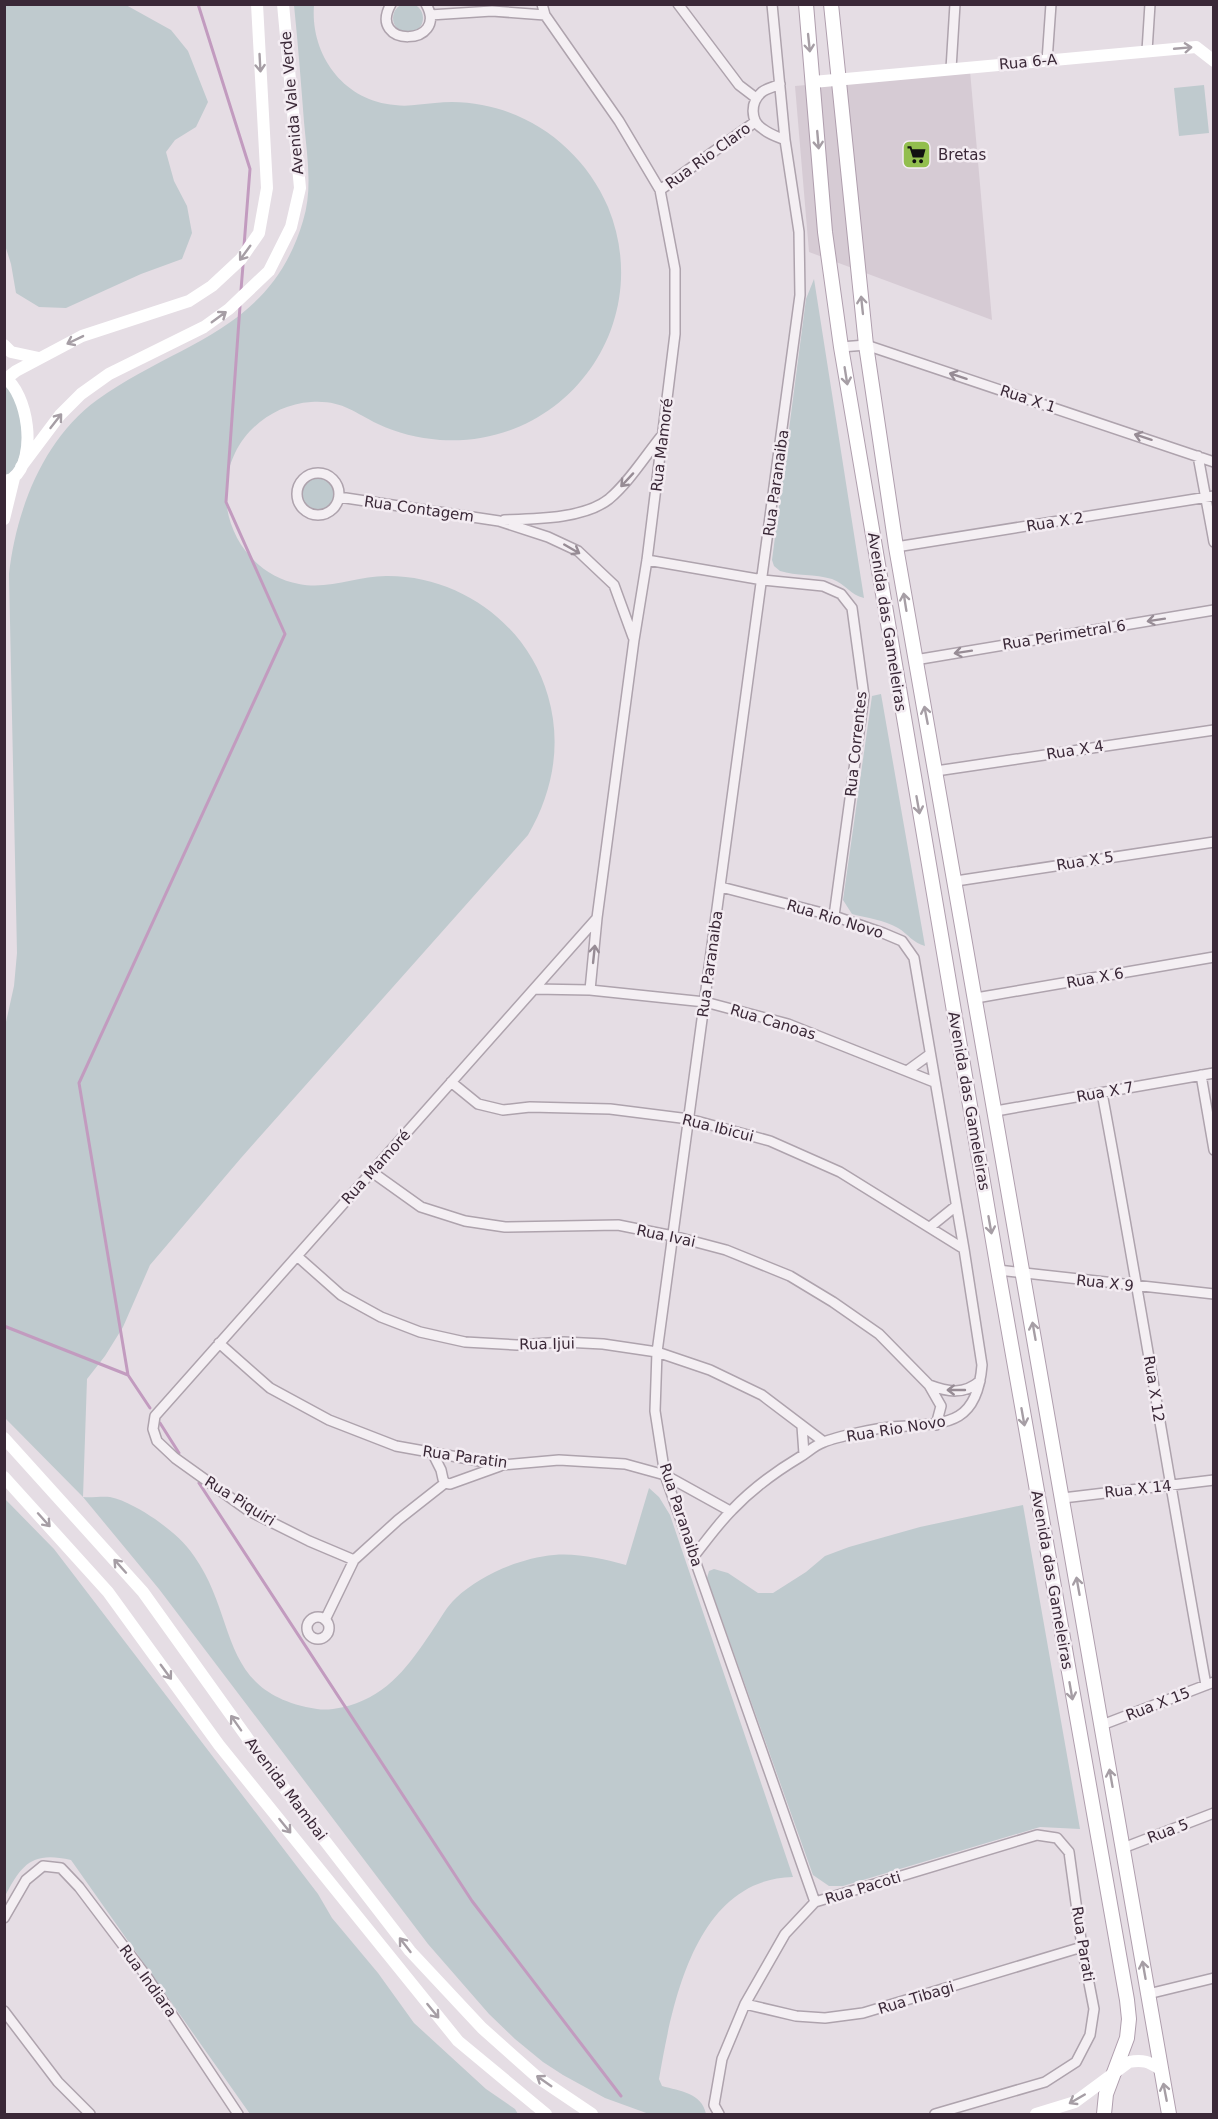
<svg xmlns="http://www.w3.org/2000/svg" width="1218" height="2119" font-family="'DejaVu Sans',sans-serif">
	<rect width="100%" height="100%" fill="#e5dde4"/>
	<!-- built -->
	<path fill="#d6cbd4" d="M970 71 992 320 809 252 795 86Z"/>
	<!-- green -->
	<path fill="#bfcace" d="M393 18a15 15 0 1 1 30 0a15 15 0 1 1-30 0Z
		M4 5H126L171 30 188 51 208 102 196 127 175 140 166 152 174 181 187 206 192 233 182 259 141 274 66 308 39 307 16 293 11 264 4 242Z
		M294 5H314C310 54 343 101 395 105 408 107 421 104 435 103 451 101 467 102 482 105 538 115 586 155 608 207 656 324 566 448 440 440 418 438 397 433 378 424 353 412 342 400 311 402 279 404 249 424 235 453 209 507 241 573 299 584 329 590 357 576 386 576 460 575 528 625 548 696 562 744 553 792 528 835L241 1158 150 1265 123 1327 105 1356 87 1379 83 1497C91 1498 101 1496 110 1497 125 1500 143 1511 155 1519 170 1530 183 1540 194 1556 239 1619 217 1693 317 1709 330 1711 346 1707 357 1703 393 1690 414 1658 434 1628 441 1618 447 1606 456 1598 480 1575 520 1558 554 1555 578 1553 603 1559 626 1565L649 1488 659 1497 670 1515 793 1877C695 1879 672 2004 659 2079L662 2086C680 2091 702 2093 706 2114H649L605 2098 563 2075 543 2062 515 2039 489 2014 428 1944 159 1589 83 1497 5 1418 4 1031 14 986 17 953 9 574C16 511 43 439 97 400 179 341 270 332 303 221 313 189 307 156 304 122 301 83 298 44 294 5Z
		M1204 85 1209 133 1179 136 1174 88Z
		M814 279 864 598C850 595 846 584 832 579 815 574 796 576 780 571L774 566 772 560 806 299Z
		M4 385C8 389 14 394 16 400 23 420 28 465 5 476Z
		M301 494a17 17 0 1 1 34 0a17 17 0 1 1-34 0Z
		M881 694 925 946C913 943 908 934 898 928 884 920 867 918 852 914L843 900 872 696Z
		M5 1499 54 1549 318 1894 332 1918 378 1973 414 2023 486 2089 515 2109 518 2114H250L71 1860C32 1851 22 1864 5 1896Z
		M1023 1505 1080 1829 1040 1827 843 1886H829L813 1875 707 1578 709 1571 714 1569 728 1573 758 1593H773L806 1572 825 1556 849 1547 920 1527Z"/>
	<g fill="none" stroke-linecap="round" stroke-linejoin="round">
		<!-- stream -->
		<path stroke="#c29bbf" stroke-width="3" d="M198 4 250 169 244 246
			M241 290 243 265
			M4 1326 128 1375
			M150 1408 128 1375 79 1083 285 634 226 502 240 306
			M160 1423 179 1453
			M199 1483 472 1901 621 2096"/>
		<defs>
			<path id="street" d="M391 4C366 48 450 47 426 4
				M542 4 545 15 619 121 660 190 675 269V334L647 560 634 640 597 918 590 990
				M678 4 739 85 756 98
				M772 4 785 140 799 232 800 295 657 1352 655 1411 665 1475 815 1902
				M430 15 492 11 545 15
				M1147 51 1150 4
				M1047 61 1051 4
				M951 69 955 4
				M780 84C774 87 767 88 762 92 750 102 750 121 763 129 769 134 778 137 785 140
				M660 190 755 122
				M841 347 866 345 1214 462
				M1198 456 1214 542
				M297 494a21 21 0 1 1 42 0a21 21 0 1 1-42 0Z
				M339 497 499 521 548 537 578 551 614 585 633 637
				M504 520C534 519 584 519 609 499 630 481 645 456 663 434
				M896 547 1214 496
				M647 560 763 580 823 586 841 594 852 608 864 696 834 916
				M915 660 1214 610
				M936 771 1214 730
				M956 881 1214 842
				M534 989 590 990 705 1002 788 1024 934 1082
				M976 998 1214 957
				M907 1071 929 1055
				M1201 1075 1214 1150
				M451 1082 478 1104 503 1110 530 1107 610 1109 689 1119 770 1141 840 1172 964 1249
				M1102 1093C1139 1290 1170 1488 1206 1685
				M996 1111 1214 1073
				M372 1172 421 1207 465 1221 505 1227 618 1225 673 1236 726 1250 790 1276 833 1302 879 1334 929 1385 941 1406 936 1425
				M930 1227 956 1206
				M297 1256 341 1295 381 1317 420 1332 465 1342 517 1345 564 1342 603 1344 657 1352 710 1370 762 1395 824 1442
				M998 1270 1214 1294
				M219 1343 270 1388 329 1420 396 1446 502 1465 559 1460 625 1464 665 1475 730 1511
				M929 1385C948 1392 964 1395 980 1381
				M802 1426 804 1454
				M433 1454 441 1470 443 1479 445 1483
				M1063 1498 1214 1480
				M694 1556C706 1541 718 1524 732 1510 752 1489 775 1472 800 1457 808 1452 815 1445 824 1442 836 1437 877 1428 891 1427 942 1423 977 1429 982 1365L964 1249 914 958 902 941 883 933 834 916 721 887
				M354 1560 309 1541 249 1511 175 1458 157 1441 153 1429 155 1416 597 918
				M307 1628a11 11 0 1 1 22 0a11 11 0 1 1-22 0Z
				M325 1620 354 1560 398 1520 445 1483 450 1484 500 1466
				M1102 1725 1214 1682
				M1123 1848 1214 1813
				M4 1918 26 1880 43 1866 61 1868 79 1887 147 1977 238 2114
				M1148 1994 1214 1978
				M745 2004 796 2016 825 2018 863 2013 1082 1947
				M4 2011 58 2082 90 2114
				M719 2114 714 2105 722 2059 745 2004 785 1934 815 1902 1037 1835 1057 1838 1069 1852 1082 1947 1094 2009 1090 2035 1076 2062 1045 2082 935 2114"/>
			<path id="primary" d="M806 4 825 232 841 347 998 1270 1127 2000 1129 2019 1127 2038 1106 2094 1104 2114
				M831 4 866 345 896 547 1169 2114"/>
		</defs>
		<!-- street casing -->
		<use href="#street" stroke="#aea3ad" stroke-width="12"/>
		<!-- primary casing -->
		<use href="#primary" stroke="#af9ead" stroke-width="16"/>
		<!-- street -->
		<use href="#street" stroke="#f4eff3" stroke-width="9"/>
		<!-- secondary -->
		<path stroke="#fff" stroke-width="12" d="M813 82 1196 47 1214 61
			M4 345 11 352 39 358
			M4 377C28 393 38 458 13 478 11 480 7 480 4 482
			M7 378 16 371 82 336 189 301 212 286 241 259 259 233 267 188 257 4
			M21 467 60 415 81 394 109 374 204 327 229 309 269 271 291 227 300 188 283 4
			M4 519 14 478
			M4 1438 143 1592 271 1771 410 1951 482 2028 537 2077 592 2114
			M4 1477 108 1592 219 1745 458 2041 546 2114
			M1036 2114 1075 2102 1129 2062C1143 2059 1149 2062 1160 2069"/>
		<!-- primary -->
		<use href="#primary" stroke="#fff" stroke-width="14"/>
	</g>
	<!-- one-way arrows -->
	<defs><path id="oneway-shaft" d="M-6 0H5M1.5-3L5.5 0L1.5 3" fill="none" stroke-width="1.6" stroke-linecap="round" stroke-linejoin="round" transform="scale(1.5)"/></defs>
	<g stroke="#a69ea5">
		<use href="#oneway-shaft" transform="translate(809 43) rotate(84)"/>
		<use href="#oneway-shaft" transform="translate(1183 48) rotate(-5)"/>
		<use href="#oneway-shaft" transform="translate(260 63) rotate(87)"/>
		<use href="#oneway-shaft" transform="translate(818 140) rotate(85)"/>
		<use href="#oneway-shaft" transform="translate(245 253) rotate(126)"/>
		<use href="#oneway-shaft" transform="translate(862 305) rotate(-96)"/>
		<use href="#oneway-shaft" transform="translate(219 317) rotate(-36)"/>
		<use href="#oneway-shaft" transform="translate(75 340) rotate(154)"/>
		<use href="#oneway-shaft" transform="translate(846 376) rotate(81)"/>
		<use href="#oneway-shaft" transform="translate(56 421) rotate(-52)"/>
		<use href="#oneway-shaft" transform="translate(905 602) rotate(-99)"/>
		<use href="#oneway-shaft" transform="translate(926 715) rotate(-101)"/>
		<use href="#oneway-shaft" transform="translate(918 805) rotate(80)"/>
		<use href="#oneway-shaft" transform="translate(990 1225) rotate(80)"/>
		<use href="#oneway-shaft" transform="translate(1034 1331) rotate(-100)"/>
		<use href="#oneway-shaft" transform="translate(1023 1417) rotate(80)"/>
		<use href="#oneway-shaft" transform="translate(44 1520) rotate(48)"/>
		<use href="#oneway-shaft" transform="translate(120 1566) rotate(-132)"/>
		<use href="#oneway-shaft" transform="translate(1078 1586) rotate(-100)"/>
		<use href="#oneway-shaft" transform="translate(166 1672) rotate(54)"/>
		<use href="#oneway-shaft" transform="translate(1071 1691) rotate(80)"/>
		<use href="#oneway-shaft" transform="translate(236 1723) rotate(-125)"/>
		<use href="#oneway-shaft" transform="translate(1111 1778) rotate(-100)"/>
		<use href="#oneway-shaft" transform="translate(285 1826) rotate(51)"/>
		<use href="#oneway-shaft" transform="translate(405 1945) rotate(-128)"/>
		<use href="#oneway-shaft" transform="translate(1144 1970) rotate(-100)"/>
		<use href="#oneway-shaft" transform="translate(433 2011) rotate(51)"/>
		<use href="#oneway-shaft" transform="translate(544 2081) rotate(-145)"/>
		<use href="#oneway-shaft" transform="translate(1165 2092) rotate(-101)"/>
		<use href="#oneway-shaft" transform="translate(1077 2099) rotate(150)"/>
	</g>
	<g stroke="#978c95">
		<use href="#oneway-shaft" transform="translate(958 376) rotate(-162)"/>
		<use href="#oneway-shaft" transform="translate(1143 437) rotate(-162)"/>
		<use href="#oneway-shaft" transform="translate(627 480) rotate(133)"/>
		<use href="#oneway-shaft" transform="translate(572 549) rotate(30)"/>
		<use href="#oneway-shaft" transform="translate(1156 620) rotate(171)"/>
		<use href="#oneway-shaft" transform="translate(963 652) rotate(171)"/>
		<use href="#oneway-shaft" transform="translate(594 954) rotate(-84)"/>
		<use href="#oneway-shaft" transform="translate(956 1390) rotate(180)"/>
	</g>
	<!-- icons -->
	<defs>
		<symbol id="supermarket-square" viewBox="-11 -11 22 22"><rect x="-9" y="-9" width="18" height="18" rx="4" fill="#92be4e" stroke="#f3ecf2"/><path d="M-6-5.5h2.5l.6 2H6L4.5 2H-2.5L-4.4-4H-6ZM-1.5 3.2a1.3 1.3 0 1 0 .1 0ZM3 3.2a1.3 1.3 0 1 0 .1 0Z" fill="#111"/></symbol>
	</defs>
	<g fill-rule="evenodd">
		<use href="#supermarket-square" x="900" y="138" width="33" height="33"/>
	</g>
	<g text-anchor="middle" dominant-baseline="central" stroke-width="5" stroke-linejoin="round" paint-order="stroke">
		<!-- street labels -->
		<g font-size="15" fill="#3a2837" stroke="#f3ecf2">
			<text transform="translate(1028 62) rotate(-5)">Rua 6-A</text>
			<text transform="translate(292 103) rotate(-95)">Avenida Vale Verde</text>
			<text transform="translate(708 156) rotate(-36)">Rua Rio Claro</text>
			<text transform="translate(1028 399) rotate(18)">Rua X 1</text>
			<text transform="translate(662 445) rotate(-83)">Rua Mamoré</text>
			<text transform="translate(776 483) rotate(-82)">Rua Paranaiba</text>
			<text transform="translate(419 509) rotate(8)">Rua Contagem</text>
			<text transform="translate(1055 522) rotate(-9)">Rua X 2</text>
			<text transform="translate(887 622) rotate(81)">Avenida das Gameleiras</text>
			<text transform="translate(1064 635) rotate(-9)">Rua Perimetral 6</text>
			<text transform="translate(856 744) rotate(-84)">Rua Correntes</text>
			<text transform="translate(1075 750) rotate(-9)">Rua X 4</text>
			<text transform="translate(1085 861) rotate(-9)">Rua X 5</text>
			<text transform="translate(835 919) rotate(17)">Rua Rio Novo</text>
			<text transform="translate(710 964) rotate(-82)">Rua Paranaiba</text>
			<text transform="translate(1095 978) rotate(-10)">Rua X 6</text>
			<text transform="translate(773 1022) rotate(17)">Rua Canoas</text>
			<text transform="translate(1105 1092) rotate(-10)">Rua X 7</text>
			<text transform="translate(969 1101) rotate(80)">Avenida das Gameleiras</text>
			<text transform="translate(718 1128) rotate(14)">Rua Ibicui</text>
			<text transform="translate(376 1167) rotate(-48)">Rua Mamoré</text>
			<text transform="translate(666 1236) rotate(12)">Rua Ivai</text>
			<text transform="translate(1105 1283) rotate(6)">Rua X 9</text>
			<text transform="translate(547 1344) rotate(-1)">Rua Ijui</text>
			<text transform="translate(1154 1389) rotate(81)">Rua X 12</text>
			<text transform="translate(896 1429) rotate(-9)">Rua Rio Novo</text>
			<text transform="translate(465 1457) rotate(8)">Rua Paratin</text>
			<text transform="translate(1138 1489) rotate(-6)">Rua X 14</text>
			<text transform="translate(240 1501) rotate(32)">Rua Piquiri</text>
			<text transform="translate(681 1515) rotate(72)">Rua Paranaiba</text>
			<text transform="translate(1052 1580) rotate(80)">Avenida das Gameleiras</text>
			<text transform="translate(1158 1704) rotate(-21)">Rua X 15</text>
			<text transform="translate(286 1789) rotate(53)">Avenida Mambai</text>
			<text transform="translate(1168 1831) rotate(-21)">Rua 5</text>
			<text transform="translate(863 1888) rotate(-17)">Rua Pacoti</text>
			<text transform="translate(1083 1944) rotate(81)">Rua Parati</text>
			<text transform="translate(148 1981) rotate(54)">Rua Indiara</text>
			<text transform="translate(916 1998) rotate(-17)">Rua Tibagi</text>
		</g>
		<!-- poi labels -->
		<g font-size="15" fill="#3a2837" stroke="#f3ecf2" text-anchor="start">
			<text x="938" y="155">Bretas</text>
		</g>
	</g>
	<!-- border -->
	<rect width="1218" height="2119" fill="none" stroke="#3a2837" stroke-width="12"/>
</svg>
